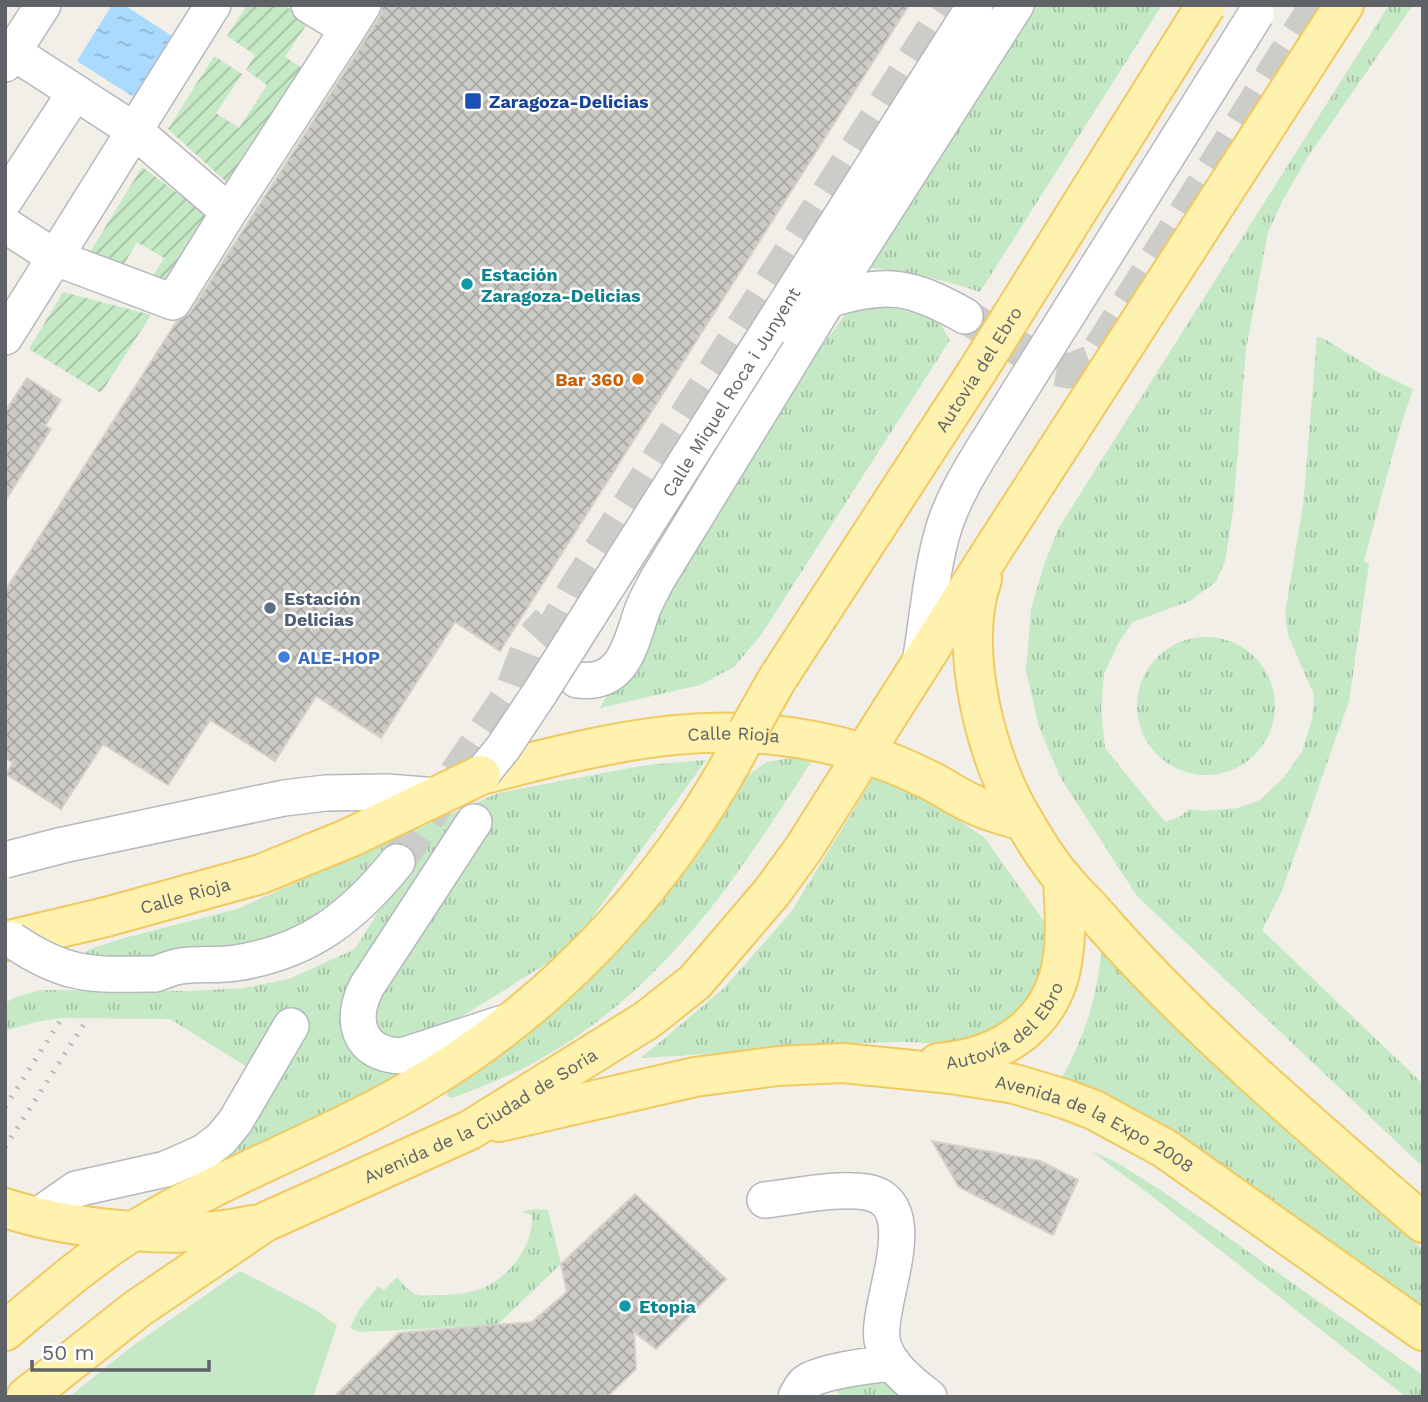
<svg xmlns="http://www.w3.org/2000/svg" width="1428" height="1402" font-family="'Work Sans',sans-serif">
	<defs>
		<pattern id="grass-tufts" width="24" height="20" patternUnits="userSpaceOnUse" patternTransform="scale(1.75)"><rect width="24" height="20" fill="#c5e8c5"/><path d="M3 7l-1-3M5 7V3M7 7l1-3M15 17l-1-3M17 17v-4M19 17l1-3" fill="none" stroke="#a3c0a4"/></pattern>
		<pattern id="garden-furrows" width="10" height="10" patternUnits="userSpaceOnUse" patternTransform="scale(1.75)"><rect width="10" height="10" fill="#c5e8c5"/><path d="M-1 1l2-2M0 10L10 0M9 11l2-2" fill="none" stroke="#a3c0a4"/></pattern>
		<pattern id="water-ripples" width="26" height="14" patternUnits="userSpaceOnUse" patternTransform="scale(1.75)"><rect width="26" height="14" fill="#aadaff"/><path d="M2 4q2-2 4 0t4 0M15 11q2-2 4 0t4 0" fill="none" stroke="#8eb4d2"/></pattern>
		<pattern id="building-cross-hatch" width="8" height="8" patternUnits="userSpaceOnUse" patternTransform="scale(1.75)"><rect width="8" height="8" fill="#cccac5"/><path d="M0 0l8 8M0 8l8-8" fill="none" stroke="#a9a8a4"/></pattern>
	</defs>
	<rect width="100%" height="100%" fill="#f1efe8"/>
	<!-- grass -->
	<path fill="url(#grass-tufts)" d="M1035 5H1162L980 292C943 280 907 270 867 268Z
		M1389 5H1413L1307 158 1283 200 1268 232 1246 349 1233 511 1225 561 1216 582 1190 601 1133 622 1119 642 1104 674 1101 709 1105 748 1165 822 1181 816 1189 809 1204 811 1238 808 1260 800 1284 777 1302 752 1312 720 1314 695 1288 635 1285 614 1303 505 1317 337 1323 338 1378 372 1413 389 1399 431 1364 561 1369 564 1349 701 1282 891 1262 930 1423 1084V1167L1137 896 1060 777 1039 727 1026 671 1031 609 1045 562 1058 529Z
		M882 305 924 316 941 325 950 340 761 635 734 667 700 685 600 708 608 693 638 673 652 641 655 604 823 345 849 309Z
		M1137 706a69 69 0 1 1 138 0a69 69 0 1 1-138 0Z
		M801 756 813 759C733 884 661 995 526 1067 503 1079 477 1088 452 1098L447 1096 448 1091 565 1003 652 908 746 776 767 762Z
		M706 760 581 933 554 959 419 1043 408 1047 348 1015 416 1064 319 1118 199 1169 252 1070 170 1019 62 1018 35 1022 5 1031V1003L16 997 40 990 190 991 243 988 289 979 355 949 402 874 319 923 214 957 78 958 90 949 124 938 237 909 498 793 646 765Z
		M874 777 931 802 984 837 1050 930C1042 977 1034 1011 988 1035 961 1050 926 1041 898 1042 880 1042 862 1043 844 1044 776 1047 709 1055 641 1058L724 988 791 912Z
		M1102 947 1423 1250V1309L1058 1084C1084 1041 1097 998 1102 947Z
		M1091 1151 1116 1162 1165 1193 1423 1375V1397H1406L1148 1193Z
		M534 1209 548 1210 561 1264 497 1325 360 1332 350 1328 359 1310 378 1286 384 1290 397 1277C401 1282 407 1289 413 1293 420 1297 431 1295 440 1295 453 1295 470 1293 483 1288 510 1277 534 1244 532 1215L522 1212Z
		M880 1374 918 1397H840L833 1383Z"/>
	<!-- park -->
	<path fill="#c5e8c5" d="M240 1271 314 1309 337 1325 313 1397H69L131 1347Z"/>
	<!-- garden -->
	<path fill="url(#garden-furrows)" d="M247 5H282L310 19 285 57 307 71 232 187 168 129 214 56 242 74 216 113 239 128 267 85 246 70 255 55 227 36Z
		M142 167 212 219 173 280 153 276 164 258 137 242 123 266 87 257Z
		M63 292 151 315 101 393 29 349Z"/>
	<!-- water -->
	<path fill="url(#water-ripples)" d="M112 5H124L172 36 135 98 77 61Z"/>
	<!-- building -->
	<path fill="url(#building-cross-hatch)" stroke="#d6d1c6" stroke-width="2" d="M383 5H909L500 651 455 622 381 738 316 696 275 761 210 720 168 785 103 744 61 809 6 774 13 763 5 758V591L177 321 190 313 365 40 380 16Z
		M27 378 61 400 45 426 51 429 5 501V412Z
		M932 1141 1040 1161 1078 1180 1053 1235 959 1187Z
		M635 1194 726 1279 656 1349 634 1332 636 1369 607 1397H334L399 1333 532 1322 567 1292 561 1264Z"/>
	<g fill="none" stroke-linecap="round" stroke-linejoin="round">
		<!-- minor-tunnel -->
		<path stroke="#ccccc8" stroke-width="35" stroke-dasharray="35 18" stroke-linecap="butt" d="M965 316 1052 368 1069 371 1092 362 1317 5
			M577 680C559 672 549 665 545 646L574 592 949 5
			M397 862 512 692 531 641 549 621"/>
		<defs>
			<path id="minor" d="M309 5 348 29 363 5
				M13 52 135 131 229 212 348 29
				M5 64 43 5
				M5 200 74 94
				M5 225 56 258 173 302 229 212
				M828 300C886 281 912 286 965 316
				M768 332 975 5
				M5 337 213 5
				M920 663C928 617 931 568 945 524 955 495 971 469 987 443
				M577 680C624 686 630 645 642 611 646 600 652 590 657 580L828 300 1016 5
				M474 822 367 986C349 1020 358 1055 402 1056L500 1024
				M155 974C164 971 173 967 181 966 199 963 218 966 236 963 308 952 353 917 397 862
				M765 1200C794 1197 838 1187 866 1192 928 1202 876 1302 882 1340 886 1364 911 1383 929 1397
				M36 1217 76 1189 166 1169 204 1152 221 1139 235 1122 291 1026
				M796 1397C799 1391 801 1387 805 1383 820 1371 873 1365 893 1363"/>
			<g id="major">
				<path d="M982 579C957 648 987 763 1025 823 1036 842 1049 863 1064 880 1076 895 1091 908 1103 923 1200 1033 1313 1127 1423 1223"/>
				<path id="s1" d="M481 775C614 741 726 711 862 753 886 760 909 770 931 781 945 788 958 798 973 804 988 812 1007 816 1023 821"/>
				<path d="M5 941 106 917"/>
				<path id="s2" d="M938 1063C1002 1058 1055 1023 1063 956 1067 931 1064 904 1063 879"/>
				<path id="s3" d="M499 1122 695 1077 778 1066 843 1063 951 1074 1015 1084 1065 1099 1094 1110 1164 1148 1423 1331"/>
				<path d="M5 1208C72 1230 183 1241 252 1225"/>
				<path d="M5 1331C47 1296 88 1259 135 1230 229 1172 336 1137 431 1078 565 996 677 872 748 731"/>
				<path id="s4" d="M26 1397 137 1309 265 1222 470 1130 647 1020 695 982 772 892 804 848 994 548 1344 5"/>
			</g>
		</defs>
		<!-- minor casing -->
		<use href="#minor" stroke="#b5b8bc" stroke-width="38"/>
		<!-- major casing -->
		<use href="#major" stroke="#f2c960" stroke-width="42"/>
		<!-- minor -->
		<use href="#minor" stroke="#fff" stroke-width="35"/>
		<!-- major -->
		<use href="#major" stroke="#fff2af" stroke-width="38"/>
		<!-- rail -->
		<path stroke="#b6b7b8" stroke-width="5" stroke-dasharray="2 9" stroke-linecap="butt" d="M5 1107 62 1018
			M5 1147 88 1018"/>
		<defs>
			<path id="minor-bridge" d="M987 443 1256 14
				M481 775 503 748 541 691 768 332
				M5 860 63 845 284 798 326 793 387 792 437 796
				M12 940C66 977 92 975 155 974"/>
			<g id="major-bridge">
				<path id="s5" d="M748 731 776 681 978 370 1206 5"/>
				<path id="s6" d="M106 917 261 874 349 838 481 775"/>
			</g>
		</defs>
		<!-- minor-bridge casing -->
		<use href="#minor-bridge" stroke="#b5b8bc" stroke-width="38" stroke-linecap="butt"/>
		<!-- major-bridge casing -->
		<use href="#major-bridge" stroke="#f2c960" stroke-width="42" stroke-linecap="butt"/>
		<!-- minor-bridge -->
		<use href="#minor-bridge" stroke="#fff" stroke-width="35"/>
		<!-- major-bridge -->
		<use href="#major-bridge" stroke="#fff2af" stroke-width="38"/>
	</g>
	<!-- markers -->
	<rect fill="#1a4fb4" stroke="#fff" stroke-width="2.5" x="464" y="92" width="18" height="18" rx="3.5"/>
	<g fill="#0f9aa8" stroke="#fff" stroke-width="2.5">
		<circle cx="467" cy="284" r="7"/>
		<circle cx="625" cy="1306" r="7"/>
	</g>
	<circle fill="#e8710a" stroke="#fff" stroke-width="2.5" cx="638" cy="379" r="7"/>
	<circle fill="#5c6f8a" stroke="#fff" stroke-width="2.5" cx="270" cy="608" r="7"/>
	<circle fill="#3f7fe0" stroke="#fff" stroke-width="2.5" cx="284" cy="657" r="7"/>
	<g text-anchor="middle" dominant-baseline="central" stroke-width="5" stroke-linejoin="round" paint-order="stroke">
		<!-- transit labels -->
		<g font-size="18" font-weight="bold" fill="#164399" stroke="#fff" text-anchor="start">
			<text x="489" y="101">Zaragoza-Delicias</text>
		</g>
		<!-- culture labels -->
		<g font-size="18" font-weight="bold" fill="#0d838f" stroke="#fff" text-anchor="start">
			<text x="481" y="274">Estación<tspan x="481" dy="21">Zaragoza-Delicias</tspan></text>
			<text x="639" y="1306">Etopia</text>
		</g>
		<!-- street labels -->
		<g font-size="18" fill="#5f6368" stroke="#fff">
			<text stroke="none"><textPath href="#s5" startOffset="429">Autovía del Ebro</textPath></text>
			<text transform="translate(731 392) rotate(-58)">Calle Miquel Roca i Junyent</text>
			<text stroke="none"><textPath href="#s1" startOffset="257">Calle Rioja</textPath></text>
			<text stroke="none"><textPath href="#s6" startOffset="82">Calle Rioja</textPath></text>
			<text stroke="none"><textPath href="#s2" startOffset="80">Autovía del Ebro</textPath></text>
			<text stroke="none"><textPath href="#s4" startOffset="537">Avenida de la Ciudad de Soria</textPath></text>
			<text stroke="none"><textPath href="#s3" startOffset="612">Avenida de la Expo 2008</textPath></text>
		</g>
		<!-- food labels -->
		<g font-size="18" font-weight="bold" fill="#c56008" stroke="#fff" text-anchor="end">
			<text x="624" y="379">Bar 360</text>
		</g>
		<!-- service labels -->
		<g font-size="18" font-weight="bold" fill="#4e5e75" stroke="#fff" text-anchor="start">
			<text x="284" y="598">Estación<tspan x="284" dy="21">Delicias</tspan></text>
		</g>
		<!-- shop labels -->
		<g font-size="18" font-weight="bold" fill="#366cbe" stroke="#fff" text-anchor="start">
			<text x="298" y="657">ALE-HOP</text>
		</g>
	</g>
	<!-- border -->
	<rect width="1428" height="1402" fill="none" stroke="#5f6368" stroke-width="14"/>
	<!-- scale -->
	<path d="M32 1360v10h177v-10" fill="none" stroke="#5f6368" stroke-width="3.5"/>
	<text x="42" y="1360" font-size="21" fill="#5f6368" stroke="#ffffff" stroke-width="5" paint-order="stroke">50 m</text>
</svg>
